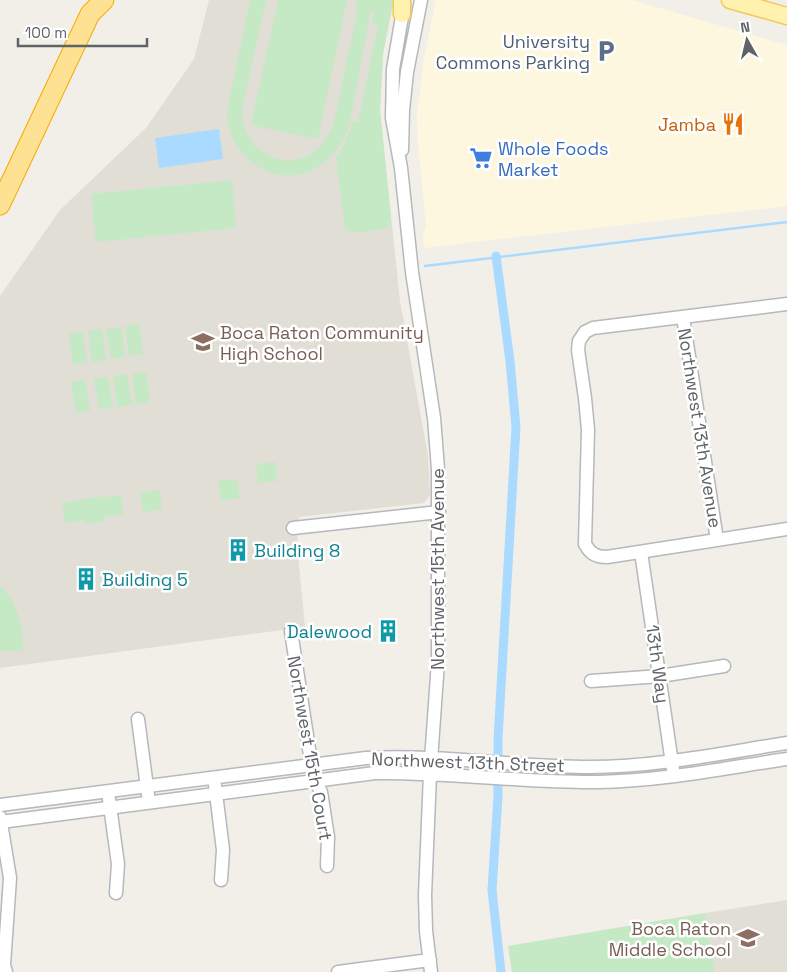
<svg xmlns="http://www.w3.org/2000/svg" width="787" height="972" font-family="'Space Grotesk',sans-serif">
	<rect width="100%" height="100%" fill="#f1efe8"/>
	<!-- commercial -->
	<path fill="#fef7e0" d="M436 0H632L787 45V206L424 248 423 235 426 226 418 144 417 115 424 58Z"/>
	<!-- education -->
	<path fill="#e1ded6" d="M209 0H394L383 54 380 110 400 301 428 456 430 495 424 503 299 517 297 545 305 627 0 668V296L60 210 146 128 194 59Z
		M787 900V972H715L705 913Z"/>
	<!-- green -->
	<path fill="#c5e8c5" d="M250 0H266L242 110C241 146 278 173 311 154 321 147 328 137 333 127L357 12 356 0H393L383 54 380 110 391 219 390 227 361 233 345 230 336 157C345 145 349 136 352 122H358L378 26 372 25 375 10H371C366 36 361 63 356 89 352 108 351 131 339 147 329 161 313 173 295 175 257 179 222 144 228 106Z
		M278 0H347L318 139 251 125Z
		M232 180 236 228 96 242 91 194Z
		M139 324 143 354 129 356 125 326Z
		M121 327 125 357 111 359 106 329Z
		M102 329 106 360 92 362 88 331Z
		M83 332 87 362 73 365 69 334Z
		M146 372 150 402 136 404 132 374Z
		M127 374 132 405 117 407 113 376Z
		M108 377 113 407 99 409 94 379Z
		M85 380 90 411 76 413 71 382Z
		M275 462 277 481 258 483 256 464Z
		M237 479 240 498 221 501 218 481Z
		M159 490 162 509 143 512 140 493Z
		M121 495 123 515 104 517V521L85 524 84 520 65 523 62 503 101 496V498Z
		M0 585C18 603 23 627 23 651H0Z
		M705 913 715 972H512L508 946Z"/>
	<!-- water -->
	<path fill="#aadaff" d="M219 129 223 159 159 168 155 138Z"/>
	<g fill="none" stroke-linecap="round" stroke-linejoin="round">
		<!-- stream -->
		<path stroke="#aadaff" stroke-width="2.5" d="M425 266 787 222"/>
		<!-- canal -->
		<path stroke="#aadaff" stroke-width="9" d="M496 256 510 361 516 427 498 739V796L492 890 501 972"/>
		<defs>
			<path id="minor" d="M404 5 393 69 392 118 401 168 412 272 434 418 438 469V662L430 774 425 895 426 931 431 972
				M402 150 403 110 407 72 421 0
				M787 304 593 328 585 332 579 341 578 350 585 398 588 430 585 544C590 553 595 557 607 557L787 529
				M683 317 717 540
				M293 528 439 512
				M641 552 673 770
				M291 631 309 749 315 780 321 792 328 837 327 866
				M591 681 660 676 724 666
				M138 719 148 795
				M215 785 223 850 221 880
				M109 799 118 864 116 893
				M0 805 366 758C441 754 516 767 590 767 656 767 722 753 787 743
				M0 817 10 878 4 965 6 972
				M1 822 375 773C450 772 524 783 599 782 662 781 725 768 787 759
				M338 972 430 960"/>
			<path id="major" d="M730 0 787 16
				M402 14V0"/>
			<path id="highway" d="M0 205 90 14 104 0"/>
		</defs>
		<!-- minor casing -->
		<use href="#minor" stroke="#b5b8bc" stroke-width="15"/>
		<!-- major casing -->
		<use href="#major" stroke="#f2c960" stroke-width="19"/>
		<!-- highway casing -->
		<use href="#highway" stroke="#f9ab00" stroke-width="21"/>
		<!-- minor -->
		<use href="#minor" stroke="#fff" stroke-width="12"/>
		<!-- major -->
		<use href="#major" stroke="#fff2af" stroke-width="16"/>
		<!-- highway -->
		<use href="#highway" stroke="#fde293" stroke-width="19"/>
	</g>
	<!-- icons -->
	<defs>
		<symbol id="parking-bare" viewBox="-9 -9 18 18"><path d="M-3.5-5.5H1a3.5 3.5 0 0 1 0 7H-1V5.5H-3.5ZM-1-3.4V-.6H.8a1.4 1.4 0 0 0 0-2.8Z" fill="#5c6f8a" stroke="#fff" stroke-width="2.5" paint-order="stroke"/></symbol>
		<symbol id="restaurant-bare" viewBox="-9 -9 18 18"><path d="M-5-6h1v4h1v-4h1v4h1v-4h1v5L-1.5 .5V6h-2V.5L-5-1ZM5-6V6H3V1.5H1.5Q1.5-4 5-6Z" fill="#e8710a" stroke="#fff" stroke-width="2.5" paint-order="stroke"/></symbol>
		<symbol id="supermarket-bare" viewBox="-9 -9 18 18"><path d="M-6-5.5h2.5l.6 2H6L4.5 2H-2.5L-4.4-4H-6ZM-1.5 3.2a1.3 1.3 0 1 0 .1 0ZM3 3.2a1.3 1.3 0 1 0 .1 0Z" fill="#3f7fe0" stroke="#fff" stroke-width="2.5" paint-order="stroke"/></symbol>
		<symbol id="school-bare" viewBox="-9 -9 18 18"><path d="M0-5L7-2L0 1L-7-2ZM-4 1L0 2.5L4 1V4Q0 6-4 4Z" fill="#8d6e63" stroke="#fff" stroke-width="2.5" paint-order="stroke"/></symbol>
		<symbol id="building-bare" viewBox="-9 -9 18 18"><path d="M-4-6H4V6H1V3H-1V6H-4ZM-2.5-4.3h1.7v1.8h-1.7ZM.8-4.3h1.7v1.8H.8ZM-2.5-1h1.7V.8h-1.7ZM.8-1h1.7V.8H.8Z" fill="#0f9aa8" stroke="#fff" stroke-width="2.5" paint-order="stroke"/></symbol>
	</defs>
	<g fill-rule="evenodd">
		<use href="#parking-bare" x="590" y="35" width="32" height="32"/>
		<use href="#restaurant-bare" x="717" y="108" width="32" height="32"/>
		<use href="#supermarket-bare" x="465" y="142" width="32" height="32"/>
		<use href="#school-bare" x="187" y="326" width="32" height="32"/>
		<use href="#building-bare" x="222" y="534" width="32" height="32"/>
		<use href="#building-bare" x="70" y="563" width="32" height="32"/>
		<use href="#building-bare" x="372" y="615" width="32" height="32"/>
		<use href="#school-bare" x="732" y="922" width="32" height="32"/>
	</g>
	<g text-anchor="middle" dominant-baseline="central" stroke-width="5" stroke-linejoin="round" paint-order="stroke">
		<!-- service labels -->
		<g font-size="18" fill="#4e5e75" stroke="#fff" text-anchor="end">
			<text x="590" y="41">University<tspan x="590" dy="21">Commons Parking</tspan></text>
		</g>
		<!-- food labels -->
		<g font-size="18" fill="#c56008" stroke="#fff" text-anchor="end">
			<text x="716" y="124">Jamba</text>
		</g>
		<!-- shop labels -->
		<g font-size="18" fill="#366cbe" stroke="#fff" text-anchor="start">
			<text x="498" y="148">Whole Foods<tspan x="498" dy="21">Market</tspan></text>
		</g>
		<!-- education labels -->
		<g font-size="18" fill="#785e54" stroke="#fff" text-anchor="start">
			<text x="220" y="332">Boca Raton Community<tspan x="220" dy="21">High School</tspan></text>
			<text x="731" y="928" text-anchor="end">Boca Raton<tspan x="731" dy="21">Middle School</tspan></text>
		</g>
		<!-- street labels -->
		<g font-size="18" fill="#5f6368" stroke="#fff">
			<text transform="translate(700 428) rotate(81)">Northwest 13th Avenue</text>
			<text transform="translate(437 569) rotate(-90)">Northwest 15th Avenue</text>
			<text transform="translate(658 664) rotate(82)">13th Way</text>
			<text transform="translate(310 748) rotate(80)">Northwest 15th Court</text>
			<text transform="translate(468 762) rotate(2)">Northwest 13th Street</text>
		</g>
		<!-- culture labels -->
		<g font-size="18" fill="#0d838f" stroke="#fff" text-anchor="start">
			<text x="254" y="550">Building 8</text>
			<text x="102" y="579">Building 5</text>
			<text x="372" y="631" text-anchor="end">Dalewood</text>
		</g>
	</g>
	<!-- north arrow -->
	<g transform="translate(747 40) rotate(352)" stroke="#ffffff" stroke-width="4" paint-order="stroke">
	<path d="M0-4L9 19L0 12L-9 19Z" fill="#5f6368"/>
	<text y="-8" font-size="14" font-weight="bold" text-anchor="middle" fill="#5f6368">N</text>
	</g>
	<!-- scale -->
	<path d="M18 38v8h129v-8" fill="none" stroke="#5f6368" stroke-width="2.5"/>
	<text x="25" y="38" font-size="15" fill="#5f6368" stroke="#ffffff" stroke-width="4" paint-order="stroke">100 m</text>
</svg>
